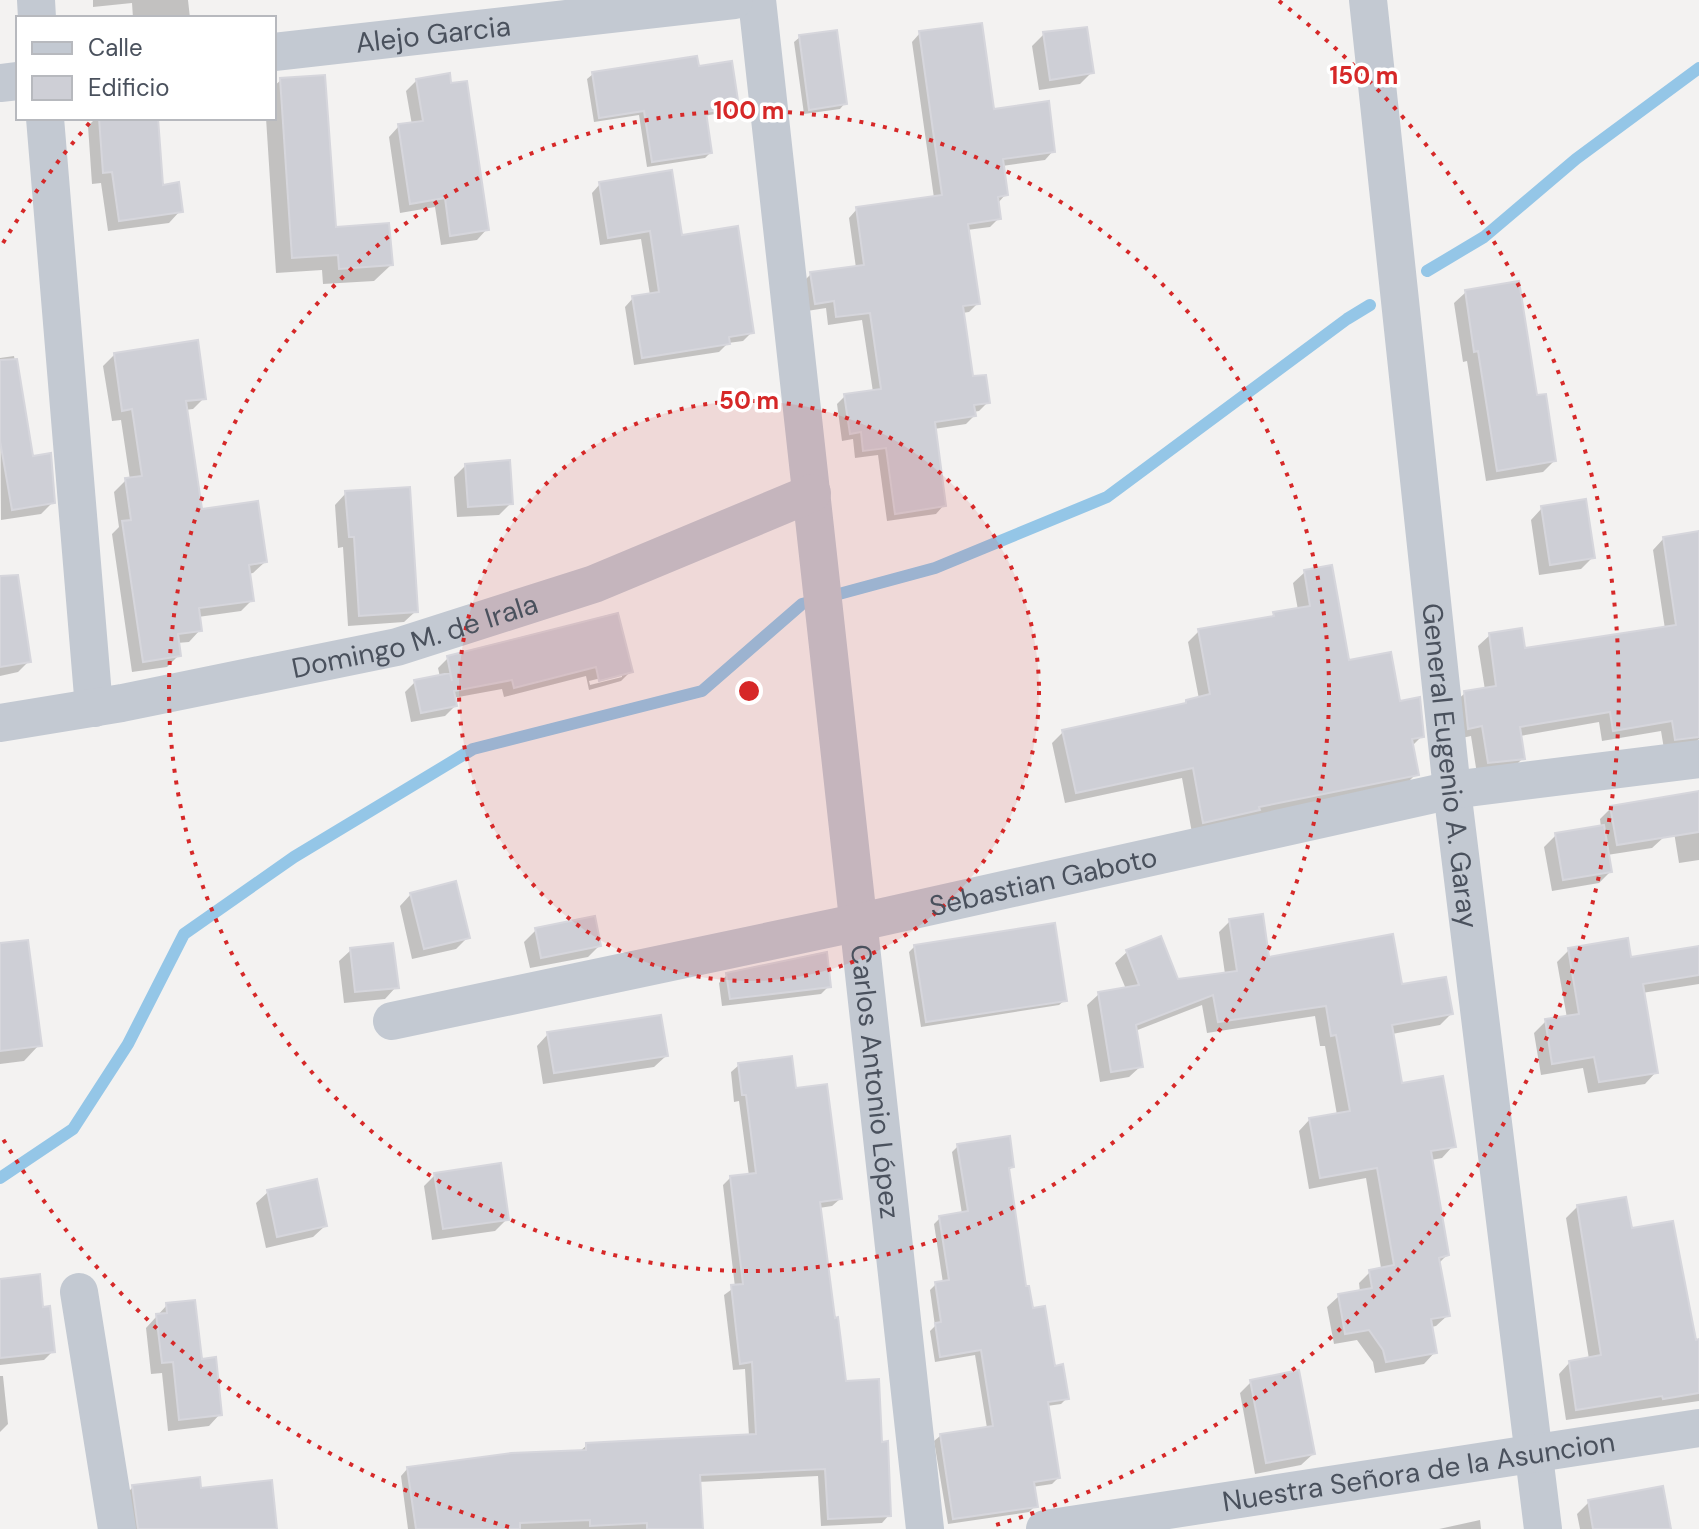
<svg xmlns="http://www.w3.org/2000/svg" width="1699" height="1529" font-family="'DM Sans',sans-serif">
	<rect width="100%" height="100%" fill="#f3f2f1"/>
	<!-- shadow -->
	<path fill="#0003" fill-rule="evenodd" d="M93 0H188L190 18H133L132 3 93 7Z
		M920 33 992 111 1053 151 1045 160 1002 166 1006 194 997 204 999 218 990 227 967 230 978 303 969 312 962 313 971 378 988 402 979 411 973 412 974 416 966 424 934 429 944 505 936 514 887 521 878 455 855 458 853 439 842 441 837 404 845 396 873 392 862 320 828 325 826 308 807 311 803 282 811 274 856 268 849 218 857 209 934 198 912 42Z
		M1044 34 1091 73 1080 84 1039 90 1032 46Z
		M800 37 845 103 840 109 804 114 794 42Z
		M697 69 737 106 732 111 704 116 710 153 705 158 647 167 639 115 594 122 587 79 593 74Z
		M281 80 334 229 391 265 374 281 323 284 322 270 276 273 266 118H274V86Z
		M417 80 449 86 487 229 477 240 441 245 435 207 400 213 389 137 399 126 412 125 406 91Z
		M96 118H156L161 187 180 211 169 223 108 231 101 183 92 184 88 126Z
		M600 184 680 237 752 332 743 341 728 343 719 352 634 365 625 307 633 298 650 295 641 239 600 245 592 193Z
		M1466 292 1554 461 1543 472 1486 481 1467 361 1463 362 1454 303Z
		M115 354 204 398 193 409 185 410 200 512 265 562 253 573 248 574 252 600 241 611 198 617 200 630 189 642 177 643 179 655 167 667 132 672 112 534 119 527 114 492 126 480H130L121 420 112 421 103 366Z
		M14 356 32 458 53 502 41 514 1 520 0 358Z
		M466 465 511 503 499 515 457 517 454 477Z
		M346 493 416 611 404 622 348 626 343 547 338 548 335 505Z
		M1542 508 1593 557 1581 569 1539 575 1531 520Z
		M1699 533V739L1693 745 1664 749 1661 731 1602 741 1599 722 1520 736 1523 758 1512 769 1477 774 1471 736 1457 739 1453 704 1465 693 1485 690 1478 646 1490 635 1524 650 1665 629 1653 550 1664 538Z
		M1305 572 1348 662 1398 703 1422 736 1411 747 1416 774 1405 785 1192 833 1182 778 1065 803 1052 743 1063 732 1182 706 1187 701 1199 699 1188 642 1199 631 1270 619 1274 614 1298 610 1293 583Z
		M617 615 631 671 621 681 589 690 586 676 504 697 502 689 453 698 455 706 445 716 411 722 405 692 415 682 440 677 438 668 448 658ZM622 673V677L590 685 589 681Z
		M0 631 29 661 18 672 0 676Z
		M1611 808 1664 837 1652 848 1607 855 1610 872 1599 883 1552 891 1544 847 1556 835 1601 828 1600 819Z
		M1699 817V860L1679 863 1673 826Z
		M411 894 468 937 456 949 412 959 400 906Z
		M1230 921 1268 959 1400 987 1451 1014 1440 1025 1392 1034 1401 1086 1453 1146 1442 1158 1431 1160 1447 1255 1438 1264 1448 1315 1436 1326 1431 1327 1435 1352 1424 1364 1375 1373 1373 1362 1357 1340 1334 1344 1327 1307 1339 1296 1360 1292 1359 1283 1370 1272 1381 1268 1366 1178 1309 1189 1299 1131 1310 1119 1337 1115 1325 1046H1320L1315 1016 1207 1033 1202 1005 1135 1031 1141 1066 1129 1077 1100 1082 1087 1005 1099 994 1126 989 1115 963 1127 952 1177 981 1225 974 1219 932Z
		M536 930 599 946 588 957 530 968 524 942Z
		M0 945 39 1045 24 1061 0 1064Z
		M914 947 1065 1000 1059 1005 921 1027 909 952Z
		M1699 948V984L1642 993 1656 1072 1645 1084 1588 1093 1583 1068 1541 1075 1534 1033 1546 1021 1567 1018 1557 962 1569 950 1629 959Z
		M351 950 396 987 385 999 344 1003 339 961Z
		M727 975 829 986 821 994 722 1006 719 983Z
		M548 1034 666 1056 654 1067 543 1084 537 1046Z
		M739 1065 795 1091 840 1199 832 1206 819 1208 844 1383 889 1515 882 1523 821 1526 818 1476 698 1482 701 1529H408L401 1476 408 1468 579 1452 587 1445 749 1436 745 1369 733 1370 724 1295 735 1287 723 1185 730 1178 749 1176 739 1101 734 1102 731 1072Z
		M958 1146 1012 1167 1007 1172 1024 1289 1067 1398 1061 1404 1047 1406 1058 1478 1052 1484 1032 1487 1035 1506 1029 1512 948 1524 934 1441 940 1436 987 1428 975 1355 935 1362 930 1331 935 1326 930 1290 936 1284 943 1283 934 1224 940 1218 962 1214 952 1152Z
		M435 1175 507 1219 495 1231 432 1240 424 1186Z
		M268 1192 325 1226 313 1237 266 1248 256 1203Z
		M1578 1206 1630 1230 1694 1342 1699 1341V1401L1566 1420 1559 1374 1570 1362 1589 1359 1566 1218Z
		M0 1281 53 1351 44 1360 0 1365Z
		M167 1305 200 1361 220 1414 209 1426 168 1431 162 1373 151 1374 146 1328Z
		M0 1376H3L8 1424 0 1432Z
		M1251 1382 1313 1454 1301 1465 1255 1474 1240 1393Z
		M133 1487 199 1490 275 1529H127L123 1497Z
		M1589 1502 1669 1529H1580L1577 1514Z
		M1480 1520 1481 1529H1439Z"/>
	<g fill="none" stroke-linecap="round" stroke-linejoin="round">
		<!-- stream -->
		<path stroke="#94c6e7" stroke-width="12" d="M1427 271 1484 237 1576 159 1699 68
			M0 1178 73 1129 128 1044 184 934 294 857 473 749 702 691 802 604 935 568 1107 497 1347 319 1370 305"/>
	</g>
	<!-- building -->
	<path fill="#cecfd6" stroke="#d6d6dc" stroke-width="2" d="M982 23 994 109 1049 101 1055 152 1003 159 1008 195 998 197 1001 219 968 224 980 304 963 306 973 376 986 375 990 403 974 405 976 416 935 422 946 506 895 514 886 448 863 451 861 432 850 434 844 394 881 389 870 313 836 317 834 301 815 304 810 272 864 265 856 207 942 195 919 31Z
		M1087 27 1094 73 1050 80 1043 32Z
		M837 30 847 104 809 110 799 35Z
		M697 56 699 66 732 61 739 107 706 112 712 153 652 162 644 111 599 118 592 72Z
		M450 73 451 83 467 81 489 230 450 236 445 198 410 204 398 124 423 121 416 79Z
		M325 75 336 227 389 223 393 265 339 269 338 255 292 258 280 78Z
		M99 118H158L163 185 179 182 183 212 119 221 112 172 103 173Z
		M672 170 682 235 738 226 754 333 729 337 730 344 642 358 632 296 659 292 650 231 608 238 599 182Z
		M1519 281 1537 395 1546 394 1556 461 1497 471 1478 351 1474 352 1465 290Z
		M198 340 206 399 186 401 202 509 258 501 267 562 249 565 254 601 199 608 202 631 178 634 181 656 143 662 122 521 131 520 125 478 142 476 132 409 122 411 114 353Z
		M17 359 33 456 51 453 55 503 12 510 0 441V360Z
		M510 460 513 504 468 507 465 464Z
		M410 487 418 612 359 616 354 537H349L345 491Z
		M1586 499 1595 558 1550 565 1541 506Z
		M1699 531V737L1675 740 1672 721 1613 731 1610 712 1520 727 1525 759 1488 763 1482 726 1468 729 1464 691 1496 686 1489 633 1522 628 1525 648 1676 625 1663 537Z
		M1332 565 1349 660 1391 652 1400 701 1420 697 1424 737 1412 739 1419 775 1259 807 1260 810 1203 823 1193 768 1076 793 1062 730 1186 703V700L1210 694 1198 629 1274 616 1273 612 1310 606 1304 570Z
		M18 575 31 662 0 667V576Z
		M618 613 633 672 599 681 596 667 514 688 512 680 454 691 457 706 421 713 414 680 450 673 452 681 447 656Z
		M1699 791V832L1617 845 1610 806Z
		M1604 825 1612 872 1563 880 1555 833Z
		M456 881 470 938 424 949 410 893Z
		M1263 914 1269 957 1393 934 1402 984 1446 977 1453 1014 1392 1025 1402 1083 1443 1076 1456 1147 1431 1151 1449 1255 1439 1258 1450 1316 1431 1319 1437 1353 1386 1362 1383 1350 1369 1330 1345 1334 1338 1294 1372 1288 1369 1270 1394 1265 1377 1168 1320 1178 1309 1118 1350 1111 1336 1035 1331 1036 1326 1006 1218 1022 1213 995 1136 1025 1143 1067 1111 1072 1098 992 1139 985 1126 950 1161 936 1178 979 1237 971 1229 919Z
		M595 916 601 946 541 958 535 928Z
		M1055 923 1067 1001 926 1022 914 945Z
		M1628 938 1631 957 1699 946V975L1643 984 1658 1073 1599 1082 1594 1057 1552 1064 1545 1019 1579 1014 1568 948Z
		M28 940 42 1046 0 1051V943Z
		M393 943 399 988 355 992 350 948Z
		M827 952 831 987 730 999 726 973Z
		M661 1015 668 1056 554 1073 547 1032Z
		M792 1056 796 1088 827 1084 842 1199 820 1202 835 1318 838 1317 846 1381 879 1379 882 1442 888 1441 891 1516 828 1519 825 1469 700 1475 703 1529H647V1523L590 1526V1520L520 1523V1529H416L407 1467 511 1453 586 1450V1443L756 1434 752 1362 740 1364 731 1285 743 1284 730 1176 756 1173 746 1095H742L738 1063Z
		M1010 1136 1014 1167 1009 1168 1026 1286H1029L1033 1308 1045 1306 1055 1366 1063 1364 1069 1399 1048 1402 1060 1478 1034 1482 1038 1507 953 1519 940 1434 993 1426 981 1350 940 1357 935 1323 941 1322 935 1282 949 1280 939 1216 968 1211 957 1144Z
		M501 1163 509 1220 443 1229 434 1173Z
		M317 1179 327 1226 277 1237 267 1190Z
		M1626 1197 1632 1228 1673 1221 1696 1340 1699 1339V1393L1663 1399 1662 1396 1576 1410 1569 1361 1601 1355 1577 1205Z
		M40 1274 43 1307 50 1306 55 1352 0 1358V1279Z
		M195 1300 202 1359 216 1357 222 1415 179 1420 173 1362 162 1363 156 1314 167 1313 166 1303Z
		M1299 1370 1315 1454 1266 1463 1250 1380Z
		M200 1477 201 1488 272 1480 277 1529H138L132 1485Z
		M1663 1486 1671 1529H1593L1588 1500Z"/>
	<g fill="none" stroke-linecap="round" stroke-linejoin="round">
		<!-- minor -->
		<g stroke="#c3c9d2" stroke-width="38">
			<path d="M36 0 37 18"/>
			<path id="s1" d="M757 0 925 1529"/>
			<path id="s2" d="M1368 0 1452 790 1543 1529"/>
			<path id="s3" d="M274 52 734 0"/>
			<path d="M0 83 18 81"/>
			<path d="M45 118 94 708"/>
			<path id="s4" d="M0 723 122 703 397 647 594 584 812 493"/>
			<path id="s5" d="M392 1021 860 922 1452 790 1699 759"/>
			<path d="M79 1292 117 1529"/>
			<path id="s6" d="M1045 1529 1699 1428"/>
		</g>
	</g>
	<!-- distance rings -->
	<circle cx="749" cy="691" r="290" fill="#d62828" fill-opacity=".12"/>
	<g fill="none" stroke="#d62828" stroke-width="4" stroke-dasharray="4 8">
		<circle cx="749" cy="691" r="290"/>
		<circle cx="749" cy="691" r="580"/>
		<path d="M509 1527A870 870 0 0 1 3 1139M3 243A870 870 0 0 1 92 120M1279 1A870 870 0 0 1 989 1527"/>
	</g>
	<g text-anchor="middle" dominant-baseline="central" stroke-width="7" stroke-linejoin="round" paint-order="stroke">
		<!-- street labels -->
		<g font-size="28" fill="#4a515d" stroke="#fff">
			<text stroke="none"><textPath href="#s3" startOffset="160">Alejo Garcia</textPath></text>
			<text stroke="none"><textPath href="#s4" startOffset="424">Domingo M. de Irala</textPath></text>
			<text stroke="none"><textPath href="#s2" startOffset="770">General Eugenio A. Garay</textPath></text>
			<text stroke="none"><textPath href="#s5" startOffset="666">Sebastian Gaboto</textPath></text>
			<text stroke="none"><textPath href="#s1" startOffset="1088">Carlos Antonio López</textPath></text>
			<text stroke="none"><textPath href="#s6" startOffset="378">Nuestra Señora de la Asuncion</textPath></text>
		</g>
	</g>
	<circle cx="749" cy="691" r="12" fill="#d62828" stroke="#fff" stroke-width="4"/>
	<g font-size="24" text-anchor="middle" font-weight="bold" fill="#d62828" stroke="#fff" stroke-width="7" stroke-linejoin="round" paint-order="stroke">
		<text x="1364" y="84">150 m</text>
		<text x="749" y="119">100 m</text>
		<text x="749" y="409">50 m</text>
	</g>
	<!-- legend -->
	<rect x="16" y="16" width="260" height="104" fill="#ffffff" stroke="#b7b9be" stroke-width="2"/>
	<rect x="32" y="42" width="40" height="12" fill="#c3c9d2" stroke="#b7b9be" stroke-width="2"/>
	<text x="88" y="56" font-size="24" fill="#4a515d">Calle</text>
	<rect x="32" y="76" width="40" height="24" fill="#cecfd6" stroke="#b7b9be" stroke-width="2"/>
	<text x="88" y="96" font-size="24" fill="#4a515d">Edificio</text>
</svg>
